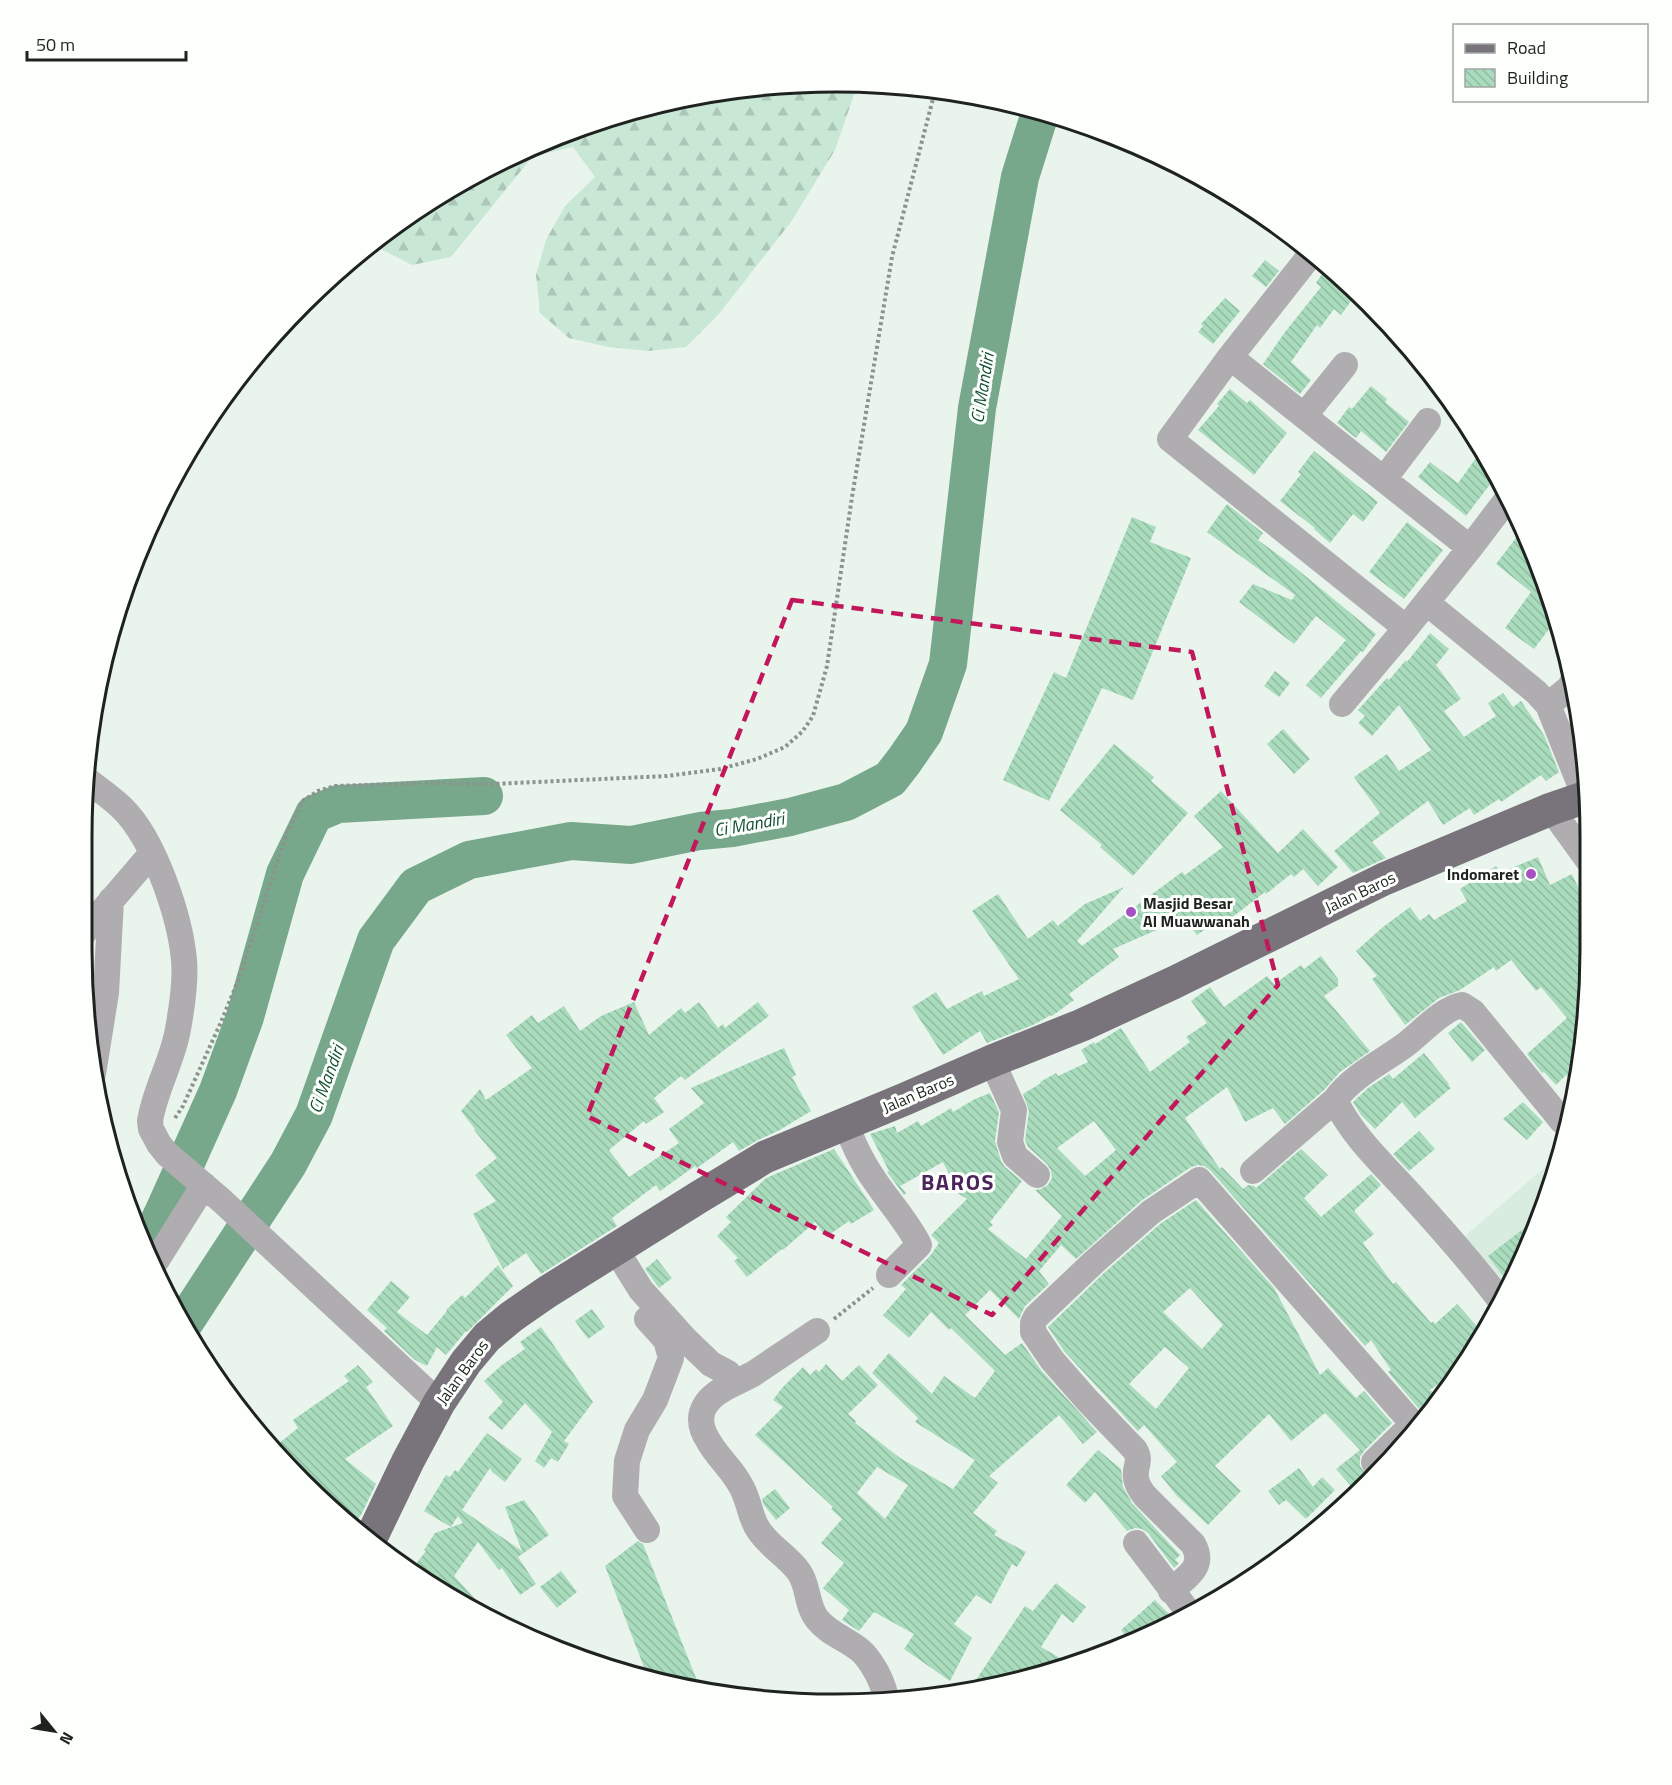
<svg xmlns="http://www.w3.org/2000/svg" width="1672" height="1785" font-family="'Titillium Web',sans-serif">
	<defs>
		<pattern id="forest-firs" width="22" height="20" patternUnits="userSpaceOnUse" patternTransform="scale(1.5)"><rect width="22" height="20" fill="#c9e7d5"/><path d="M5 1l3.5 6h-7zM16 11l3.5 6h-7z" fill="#acc6b7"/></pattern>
		<pattern id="building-back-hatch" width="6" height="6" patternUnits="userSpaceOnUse" patternTransform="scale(1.5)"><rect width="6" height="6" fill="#a9dbbd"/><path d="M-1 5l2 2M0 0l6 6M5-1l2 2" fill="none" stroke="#91bca2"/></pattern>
	</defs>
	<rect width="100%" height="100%" fill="#e9f4ed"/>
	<!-- built -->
	<path fill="#d9ece0" d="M1559 1155 1534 1238 1502 1297 1459 1241Z"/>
	<!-- forest -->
	<path fill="url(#forest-firs)" d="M858 83 835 150 791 222 718 315 686 347 648 351 608 347 569 338 540 313 536 275 546 240 565 206 595 177 573 147 533 156 451 257 412 265 377 247 374 243 458 182 593 121 737 88Z"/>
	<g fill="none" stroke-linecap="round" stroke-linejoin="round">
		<!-- river -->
		<path stroke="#78a88c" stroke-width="38" d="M147 1247 165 1209 218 1091 245 1017 285 874 314 814 338 804 484 796
			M184 1323 288 1164 314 1115 376 940 416 886 469 860 571 841 631 845 700 831 732 828 790 817 846 802 890 779 904 761 924 732 948 664 977 408 1020 177 1041 110"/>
	</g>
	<!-- building -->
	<path fill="url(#building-back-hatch)" fill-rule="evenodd" d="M1265 260 1279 271 1266 287 1252 276Z
		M1326 268 1337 276 1356 294 1341 315 1334 309 1320 328 1317 325 1291 362 1311 380 1300 394 1263 364 1285 332 1321 287 1316 283Z
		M1225 298 1240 311 1213 344 1198 332 1203 326 1201 324Z
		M1371 386 1387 399 1385 402 1409 422 1386 452 1361 431 1356 438 1337 423 1349 407 1352 409Z
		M1230 389 1247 403 1250 400 1287 433 1254 475 1198 430 1219 406 1217 404Z
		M1314 451 1378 502 1363 522 1353 514 1330 543 1314 529 1315 528 1280 501 1301 474 1298 472Z
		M1479 454 1492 464 1497 475 1466 516 1418 477 1430 462 1458 483Z
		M1227 504 1263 533 1258 540 1292 565 1376 634 1363 652 1361 651 1321 698 1306 685 1346 640 1316 616 1294 644 1239 602 1253 584 1292 600 1295 595 1207 532Z
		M1132 517 1156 527 1150 542 1191 558 1133 700 1102 688 1049 801 1003 780 1054 672 1066 678Z
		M1407 522 1443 550 1404 599 1369 572Z
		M1522 530 1551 593 1561 638 1549 629 1534 649 1505 628 1531 592 1496 564Z
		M1430 633 1449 649 1436 665 1461 699 1444 711 1464 737 1496 716 1488 703 1503 693 1513 707 1521 701 1544 735 1559 772 1546 781 1541 775 1501 802 1499 799 1474 815 1470 808 1443 825 1428 801 1372 842 1386 858 1353 873 1334 851 1380 813 1354 777 1387 754 1399 771 1431 750 1399 705 1372 736 1358 723 1365 716 1358 710 1387 678 1389 680 1406 660 1407 662Z
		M1275 671 1290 683 1279 697 1264 686Z
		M1283 729 1310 759 1294 774 1267 744Z
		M1114 744 1154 777 1151 781 1188 813 1133 876 1100 847 1102 845 1060 810Z
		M1221 791 1278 853 1303 829 1338 867 1318 886 1303 869 1294 877 1291 874 1266 894 1265 892 1226 922 1223 917 1197 935 1184 918 1113 949 1119 957 1069 994 1074 1000 1052 1016 1051 1015 1033 1025 987 1043 980 1031 943 1055 912 1007 936 992 947 1009 982 991 984 996 1019 979 972 911 998 894 1028 939 1053 920 1058 926 1085 904 1124 887 1077 941 1082 946 1182 872 1185 875 1223 847 1194 816Z
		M1538 857 1550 885 1572 874 1590 913 1591 949 1578 1086 1566 1075 1556 1085 1544 1072 1542 1073 1527 1054 1567 1018 1541 987 1536 991 1511 960 1496 971 1494 967 1460 990 1439 998 1405 1025 1372 979 1377 976 1356 951 1383 927 1410 907 1420 921 1429 914 1434 920 1467 901 1460 889 1496 866 1500 873Z
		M1321 956 1338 979V986L1324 996 1370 1051 1340 1072 1324 1090 1285 1124 1273 1108 1245 1122 1227 1087 1185 1118 1220 1169 1222 1167 1243 1189 1248 1185 1254 1186 1256 1188 1301 1149 1328 1175 1304 1198 1321 1217 1371 1174 1381 1185 1354 1211 1374 1234 1363 1243 1393 1284 1396 1282 1431 1323 1433 1321 1435 1324 1457 1304 1483 1333 1466 1364 1430 1390 1439 1398 1425 1416 1388 1372 1391 1370 1371 1340 1365 1346 1210 1170 1204 1166 1198 1165 1191 1167 1141 1201 1076 1259 1061 1245 1039 1271 1049 1284 1025 1306 1019 1319 990 1290 965 1315 1005 1355 1022 1343 1041 1370 1097 1432 1083 1444 1059 1415 989 1476 998 1483 973 1513 997 1531 994 1535 1026 1552 1017 1567 1012 1564 991 1604 976 1595 954 1624 972 1638 950 1681 904 1649 914 1634 874 1612 859 1631 842 1620 849 1610 823 1588 844 1563 821 1543 842 1519 831 1509 833 1507 755 1435 783 1407 773 1400 782 1388 803 1367 810 1375 816 1369 819 1372 826 1364 842 1381 859 1365 878 1385 848 1414 856 1421 855 1423 900 1458 953 1489 975 1460 915 1422 918 1418 872 1373 889 1353 932 1394 944 1376 975 1398 995 1371 951 1328 949 1330 931 1312 909 1338 883 1315 906 1289 901 1285 930 1256 939 1243 931 1235 967 1199 959 1194 943 1162 900 1186 906 1193 904 1195 887 1172 889 1171 870 1134 895 1126 897 1133 918 1121 921 1126 951 1108 953 1112 975 1099 990 1093 999 1112 995 1141 1001 1161 1005 1167 1022 1181 990 1222 993 1225 988 1229 1026 1259 1062 1216 1035 1190 1041 1189 1048 1185 1052 1178 1051 1171 1047 1164 1028 1147 1025 1140 1029 1111 1023 1094 1041 1083 1040 1082 1056 1073 1058 1076 1088 1062 1081 1050 1094 1042 1095 1044 1121 1028 1150 1072 1190 1042 1186 1037 1207 1023 1191 1001 1210 987 1224 1007 1267 976 1274 984 1301 965 1304 969ZM1094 1121 1116 1150 1085 1176 1057 1148ZM877 1467 908 1485 885 1519 857 1493Z
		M634 1002 649 1035 681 1008 685 1013 699 1002 718 1028 723 1024 725 1028 758 1002 769 1016 685 1080 681 1076 654 1098 664 1112 646 1124 644 1121 609 1150 629 1177 679 1143 669 1129 704 1103 691 1088 784 1048 796 1075 792 1077 811 1111 778 1131 758 1140 739 1151 733 1142 697 1168 695 1166 660 1191 656 1185 612 1218 617 1226 541 1274 526 1253 503 1269 473 1214 496 1201 475 1175 497 1158 474 1130 475 1129 461 1111 480 1089 486 1100 532 1068 506 1035 532 1015 538 1023 564 1006 580 1031 601 1016Z
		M1461 1022 1485 1050 1472 1062 1448 1033Z
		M1424 1053 1449 1084 1448 1085 1451 1088 1415 1118 1402 1102 1375 1129 1361 1115 1353 1102 1368 1088 1389 1074 1393 1079Z
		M1523 1102 1543 1122 1527 1140 1503 1119Z
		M1419 1131 1435 1149 1409 1171 1393 1154Z
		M834 1149 874 1210 851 1224 849 1221 826 1237 815 1222 783 1250 782 1249 747 1277 734 1261 738 1258 717 1236 731 1222 726 1217 766 1178Z
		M1196 1200 1274 1288 1320 1375 1328 1368 1356 1398 1364 1391 1392 1423 1364 1451 1360 1457V1466L1371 1481 1357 1493 1336 1469 1360 1450 1325 1413 1291 1441 1269 1414 1215 1466 1241 1491 1208 1525 1177 1496 1161 1476 1177 1462 1144 1425 1138 1431 1135 1428 1064 1351 1048 1327 1104 1273 1160 1224ZM1190 1288 1223 1325 1202 1349 1163 1312ZM1165 1347 1189 1368 1156 1409 1129 1384Z
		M1540 1216 1534 1238 1509 1284 1488 1256Z
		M657 1259 672 1278 659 1288 645 1269Z
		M498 1265 513 1286 467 1332 466 1331 446 1355 437 1347 427 1366 415 1360 384 1331 387 1328 367 1310 391 1281 410 1297 397 1312 427 1335 447 1311 446 1310 462 1295 465 1298Z
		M592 1309 605 1327 588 1339 575 1321Z
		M541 1327 593 1402 564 1441 569 1444 558 1462 551 1458 544 1468 535 1461 552 1432 525 1403 502 1430 488 1418 503 1402 484 1381 502 1365 525 1349 520 1342Z
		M358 1365 373 1382 366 1387 393 1426 345 1459 376 1484 361 1515 352 1527 338 1517 277 1452 281 1448 278 1444 298 1428 293 1420 349 1381 344 1376Z
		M487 1433 522 1459 505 1482 492 1472 490 1468 462 1510 522 1551 505 1507 524 1500 549 1535 518 1557 536 1584 520 1595 502 1568 499 1570 478 1542 454 1576 491 1616 459 1603 412 1569 426 1551 424 1550 435 1533 463 1523 458 1516 451 1527 424 1511 446 1475 450 1477 455 1470 458 1472Z
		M1098 1450 1121 1469 1123 1487 1132 1503 1180 1555 1175 1560 1179 1563 1174 1568 1148 1533 1142 1529 1135 1528 1127 1531 1095 1492 1085 1503 1066 1485Z
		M1299 1468 1313 1487 1322 1477 1335 1490 1306 1519 1286 1500 1279 1505 1268 1491Z
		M775 1489 790 1508 776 1520 764 1505 762 1499Z
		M638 1541 643 1544 700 1688 649 1680 605 1566Z
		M561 1571 577 1592 557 1608 540 1587Z
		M1056 1583 1086 1607 1073 1623 1062 1614 1041 1647 1072 1665 970 1689 1025 1606 1033 1611Z
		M1155 1600 1172 1617 1163 1626 1130 1641 1121 1630Z"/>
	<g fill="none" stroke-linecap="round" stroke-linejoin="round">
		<!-- path -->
		<path stroke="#8b938e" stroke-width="4" stroke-dasharray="3 3" stroke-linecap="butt" d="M175 1118 183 1106 221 1022 238 981 287 833 304 800 318 791 335 786 427 783 493 784 667 776 720 769 757 759 785 747 802 732 813 716 827 666 852 497 892 257 935 91
			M834 1319 873 1288"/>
		<!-- minor -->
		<path stroke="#b0adb1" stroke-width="26" d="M1230 357 1470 548 1406 628 1170 439 1230 357 1312 253
			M1304 416 1345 365
			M1384 479 1428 421
			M1470 548 1508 498
			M1427 603 1536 692 1548 705 1585 797
			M1342 704 1406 628
			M1548 705 1569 688 1572 683
			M84 780 90 782C101 791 113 799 122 808 154 839 180 916 184 960 186 982 182 1007 178 1029 173 1060 155 1089 150 1121L151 1129 159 1144 167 1154 221 1200 439 1403
			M1551 809 1588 860
			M81 936 152 853
			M992 1061 1014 1110 1010 1142 1015 1156 1037 1175
			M93 1074 106 993 111 900
			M845 1123C853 1142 861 1161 873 1178 888 1201 907 1221 919 1245L889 1275
			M1253 1171 1335 1100
			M616 1250 641 1290 686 1340 711 1364 728 1373 735 1383C708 1395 690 1413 709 1442 716 1454 726 1464 734 1475 738 1481 743 1488 745 1495 750 1506 751 1519 758 1529 768 1546 788 1556 799 1572 809 1586 806 1605 817 1619 829 1634 847 1639 861 1651 868 1657 873 1666 877 1673 881 1681 885 1690 886 1699
			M153 1266 204 1185
			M1500 1300C1472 1263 1441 1228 1410 1194 1383 1164 1352 1136 1335 1100 1352 1076 1382 1062 1405 1045 1421 1033 1443 1008 1462 1005L1473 1012 1562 1121 1568 1125
			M647 1319 666 1340 671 1358 655 1400 637 1430 627 1461 625 1496 647 1530
			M735 1383 753 1374 817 1331
			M1136 1543 1190 1614
			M1171 1591C1187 1576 1206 1567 1193 1544L1145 1496C1141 1491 1137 1485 1136 1478 1134 1466 1142 1462 1135 1450L1087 1400 1052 1360 1033 1332V1323L1036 1317 1094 1262 1151 1212 1199 1180 1413 1424 1374 1462 1381 1470"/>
		<!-- major -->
		<path stroke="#79747b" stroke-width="33" d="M370 1540 408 1461 439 1403 466 1362 487 1337 511 1317 547 1292 699 1197 765 1157 905 1099 992 1061 1082 1025 1173 983 1384 879 1551 809 1586 797"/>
	</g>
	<!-- marked area -->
	<path fill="none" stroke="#c2185b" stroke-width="4.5" stroke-dasharray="12 8" stroke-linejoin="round" d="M792 600 1192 652 1278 985 992 1315 587 1116Z"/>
	<!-- markers -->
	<g fill="#a551c1" stroke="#fdfffd" stroke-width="2">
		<circle cx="1531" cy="874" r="6"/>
		<circle cx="1131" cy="912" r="6"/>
	</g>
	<g text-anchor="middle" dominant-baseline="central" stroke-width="6" stroke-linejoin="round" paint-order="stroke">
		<!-- poi labels -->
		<g font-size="16" font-weight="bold" fill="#1e2320" stroke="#fdfffd" text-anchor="end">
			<text x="1519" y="874">Indomaret</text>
			<text x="1143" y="903" text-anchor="start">Masjid Besar<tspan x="1143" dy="18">Al Muawwanah</tspan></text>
		</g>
		<!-- street labels -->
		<g font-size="16" fill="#1e2320" stroke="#fdfffd">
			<text transform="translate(1360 892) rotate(-25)">Jalan Baros</text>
			<text transform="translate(918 1093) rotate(-23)">Jalan Baros</text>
			<text transform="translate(462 1372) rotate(-54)">Jalan Baros</text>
		</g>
		<!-- water labels -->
		<g font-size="18" font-style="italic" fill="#165034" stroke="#fdfffd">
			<text transform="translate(982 388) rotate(-81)">Ci Mandiri</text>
			<text transform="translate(749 824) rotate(-10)">Ci Mandiri</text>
			<text transform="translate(326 1079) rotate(-70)">Ci Mandiri</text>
		</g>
		<!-- district labels -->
		<g font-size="22" font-weight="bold" letter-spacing="1.5" fill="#4c245a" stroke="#fdfffd">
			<text x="958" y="1182">BAROS</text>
		</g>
	</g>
	<!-- crop -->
	<path d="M0 0H1672V1785H0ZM836 92H836A744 744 0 0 1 1580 836V950A744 744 0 0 1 836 1694H836A744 744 0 0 1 92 950V836A744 744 0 0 1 836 92Z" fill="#fdfffd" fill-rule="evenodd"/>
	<path fill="none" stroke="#1e2320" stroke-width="3" d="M836 92H836A744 744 0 0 1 1580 836V950A744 744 0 0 1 836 1694H836A744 744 0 0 1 92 950V836A744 744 0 0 1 836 92Z"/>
	<!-- legend -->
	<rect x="1453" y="24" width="195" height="78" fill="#fdfffd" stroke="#a4a7a5" stroke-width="1.5"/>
	<rect x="1465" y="44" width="30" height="9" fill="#79747b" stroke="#a4a7a5" stroke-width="1.5"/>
	<text x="1507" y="54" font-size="18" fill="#1e2320">Road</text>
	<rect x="1465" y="69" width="30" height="18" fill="url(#building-back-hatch)" stroke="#a4a7a5" stroke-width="1.5"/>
	<text x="1507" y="84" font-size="18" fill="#1e2320">Building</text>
	<!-- north arrow -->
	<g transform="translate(54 1731) rotate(120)" stroke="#fdfffd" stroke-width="4.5" paint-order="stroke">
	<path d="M0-4.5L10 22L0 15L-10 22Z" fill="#1e2320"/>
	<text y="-9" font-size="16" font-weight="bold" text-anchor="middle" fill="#1e2320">N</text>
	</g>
	<!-- scale -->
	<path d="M27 51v9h159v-9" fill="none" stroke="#1e2320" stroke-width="3"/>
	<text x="36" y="51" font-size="18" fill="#1e2320" stroke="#fdfffd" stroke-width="4.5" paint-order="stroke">50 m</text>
</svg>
